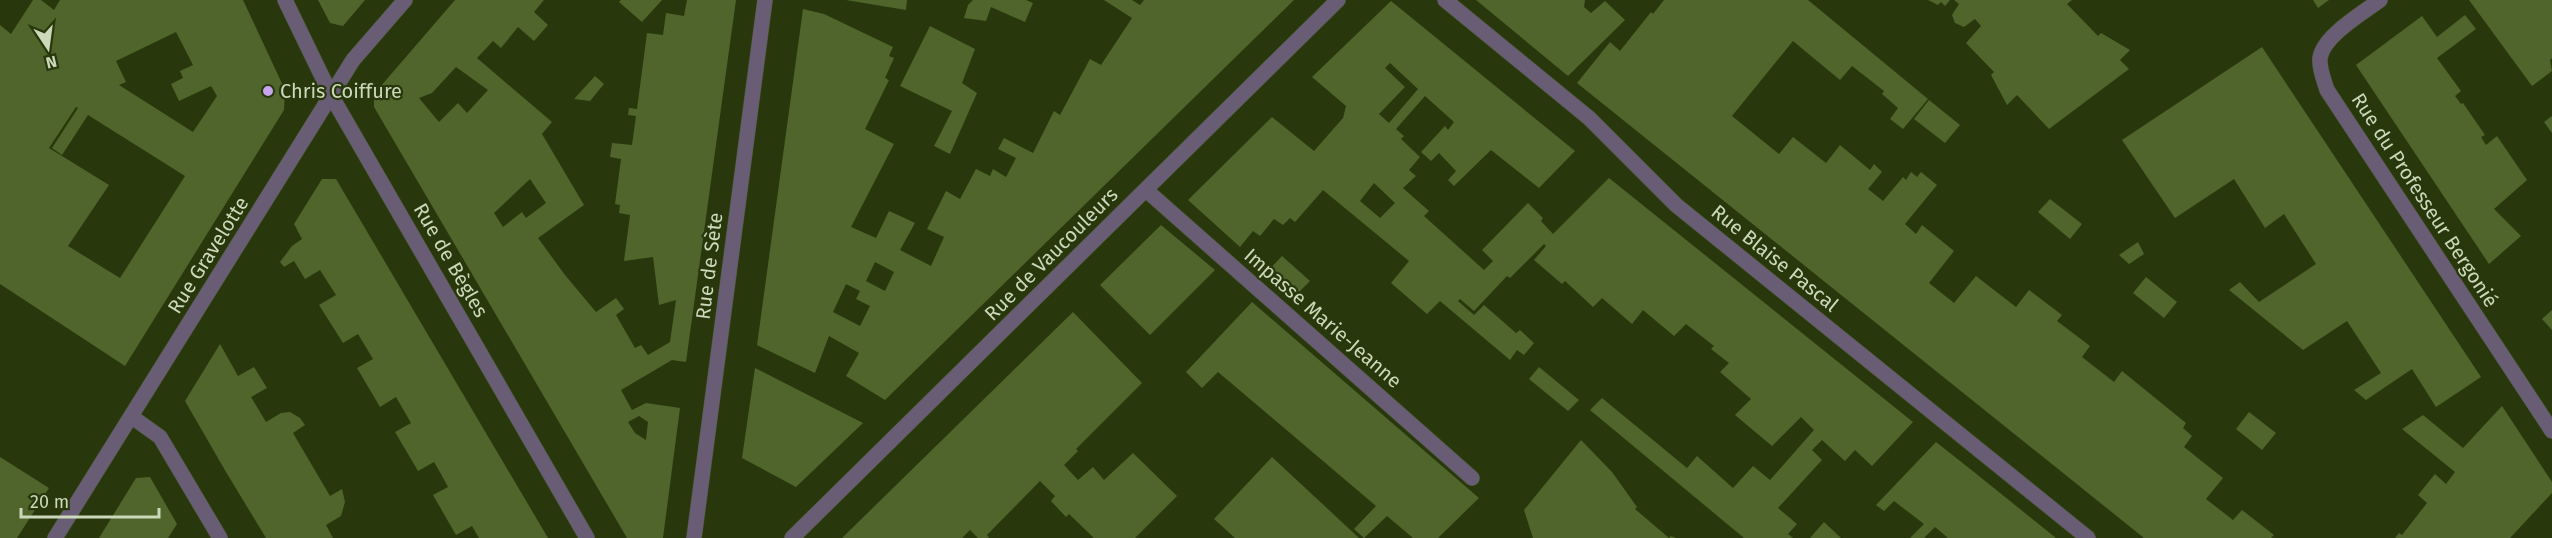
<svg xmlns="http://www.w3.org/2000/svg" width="2552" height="538" font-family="'Fira Sans',sans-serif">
	<rect width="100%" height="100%" fill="#29380c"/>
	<!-- building -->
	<path fill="#4f652b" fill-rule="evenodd" d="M33 0H41L54 10 60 0H243L285 90 284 110 125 366 0 284V25L11 34ZM176 32 193 65 180 71 183 78 171 84 179 101 211 86 217 96 193 132 119 85 126 82 116 61ZM76 107 78 108 52 148 62 155 88 115 185 176 120 278 68 246 109 185 49 148Z
		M318 0H365L343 26 330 23Z
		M455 0H544L534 12 548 25 534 41 518 27 501 48 493 41 477 58 552 122 542 134 584 205 538 238 565 275 596 312 616 298 624 309 616 315 635 348 641 345 648 355 670 342 676 300 659 305 653 257 624 261 630 215 619 213 620 205 615 204 621 159 610 157 612 143 632 145 636 116 628 115 629 108 637 109 647 33 663 35 666 13 684 16 687 0H736L686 362 672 360 621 390 632 410 646 403 680 408 663 538H627L374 107V94ZM456 67 488 90 467 113 458 103 439 122 419 98 432 93ZM530 179 546 203 526 218 522 212 503 227 494 213ZM639 416 648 422 646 440 635 433 628 422Z
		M621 0H662L642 22 619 2Z
		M846 0H907L906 10Z
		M973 0H1026L1033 3 1025 22 991 7 986 21 964 18 968 5Z
		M1104 0H1132L1140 5 1144 0H1294L885 400 846 376 859 353 829 336 815 373 757 345 803 9 824 14 893 47 889 56 894 58 885 78 889 80 865 129 894 144 851 227 876 238 889 211 898 215 915 223 900 250 931 266 944 237 927 229 946 191 960 199 976 169 990 176 993 169 1006 177 1016 158 998 149 1004 138 1033 153 1054 111 1060 115 1090 59 1101 65 1132 18ZM875 262 894 272 885 291 866 281ZM846 284 860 291 856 299 870 306 860 326 833 312Z
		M1476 0H1585L1584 7 1591 13 1605 1 1625 20 1568 76Z
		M1664 0H1808L1928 99 1903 129 1890 119 1898 108 1882 94 1884 91 1852 66 1840 80 1793 41 1732 116 1779 154 1793 137 1826 163 1840 145 1870 170 1874 164 1882 172 1868 189 1883 201 1903 177 1906 180 1911 172 1917 177 1921 172 1937 185 1905 224 1916 234 1922 225 1954 251 1929 283 1954 303 1976 276 2016 307 2029 290 2062 315 2057 321 2090 346 2082 357 2114 382 2122 371 2186 423 2183 428 2192 436 2184 447 2223 478 2206 499 2233 520 2242 510 2274 535 2271 538H2144L1577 83 1610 42 1620 51 1651 12 1653 14Z
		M1928 0H1950L1945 6 1941 2 1938 5Z
		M1954 0H2072L2067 4 2098 36 2101 33 2130 50 2120 60 2129 69 2049 129 2017 95 2007 105 1991 75 1994 72 1966 43 1981 26 1975 19 1964 27 1955 23 1952 15 1959 4Z
		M2313 0H2329L2318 8Z
		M2469 0H2552V58L2550 60 2552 71 2532 86Z
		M1391 1 1575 151 1539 188 1491 150 1454 186 1448 180 1456 171 1439 153 1431 161 1421 152 1445 126 1448 130 1454 122 1425 96 1396 129 1404 136 1401 139 1420 157 1409 170 1416 176 1403 188 1429 211 1424 216 1484 270 1493 261 1482 250 1528 203 1543 218 1541 221 1553 234 1609 178 1913 422 1872 466 1855 450 1845 461 1822 440 1812 450 1822 460 1778 508 1797 524 1788 534 1793 538H1744L1590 410 1602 398 1687 468 1697 456 1733 488 1753 466 1770 480 1814 430 1801 417 1772 446 1735 415 1751 399 1720 372 1729 363 1711 349 1714 346 1686 324 1674 336 1643 310 1632 324 1602 298 1593 307 1565 281 1562 284 1534 260 1546 246 1544 244 1510 278 1507 276 1474 311 1460 299 1458 301 1474 315 1484 305 1516 333 1520 330 1534 343 1524 355 1517 350 1510 360 1440 301 1448 293 1427 314 1391 283 1409 261 1323 190 1295 222 1290 218 1283 225 1274 219 1260 236 1253 231 1240 247 1188 200 1272 117 1314 151 1343 118 1346 106 1312 77ZM1390 63 1418 89 1389 123 1379 114 1405 87 1385 68ZM1374 183 1395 203 1380 218 1360 201Z
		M2465 15 2476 29 2437 58 2461 91 2455 96 2461 104 2463 103 2485 135 2481 137 2486 145 2497 136 2527 180 2494 209 2521 236 2489 264 2356 65 2422 16 2437 37Z
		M930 26 975 49 962 83 977 93 950 154 934 146 952 111 900 86Z
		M2262 47 2481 377 2436 407 2412 369 2366 400 2354 390 2381 373 2347 321 2303 350 2229 290 2240 282 2259 302 2316 264 2284 214 2265 228 2234 179 2175 218 2122 140Z
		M595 76 604 84 590 101 574 99Z
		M1929 100 1960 125 1945 143 1914 119Z
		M2552 116V133L2544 122Z
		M322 179H336L548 538H479L472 526 456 535 433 495 448 487 441 474 434 462 418 471 395 432 411 423 396 397 380 407 357 368 373 359 358 334 343 343 319 305 336 295 320 270 305 279 294 261 284 267 280 262 292 246 302 239 294 224Z
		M2050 199 2082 224 2070 239 2038 212Z
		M1161 225 1215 270 1150 335 1100 285Z
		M2138 242 2144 254 2129 264 2119 255Z
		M1282 256 1310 281 1296 295 1268 271Z
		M2146 277 2177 302 2164 318 2133 293Z
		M1252 302 1479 498 1438 538H1413L1387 516 1364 538 1354 529 1376 506 1218 372 1202 388 1186 372Z
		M2552 310V330L2542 319Z
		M1073 312 1142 383 1076 449 1078 451 1064 465 1078 480 1093 467 1104 480 1133 453 1177 496 1135 538H1094L1069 514 1066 517 1051 501 1055 496 1040 481 987 535 989 538H978L970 530 962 538H842Z
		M220 344 238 376 254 367 267 388 251 397 266 422 281 413 290 412 300 418 305 425 293 433 330 496 342 489 345 502 341 516 326 525 333 538H266L226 472 185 401Z
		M1539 367 1579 400 1568 411 1529 379Z
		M755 368 863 423 796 487 742 458Z
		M2502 406 2552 482V493L2510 538H2395L2399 533 2402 535 2427 503 2418 495 2435 474 2446 484 2455 472 2402 429 2423 415 2463 448Z
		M2249 412 2276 433 2262 450 2236 429Z
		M1581 440 1612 472 1637 507 1635 509 1669 538 1671 536 1676 538H1533L1524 510Z
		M1936 442 1974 472 2056 538H1948L1935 527 1924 538H1910L1924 524 1894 501 1884 511 1876 505Z
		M0 457 49 488 17 538H0Z
		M1272 457 1359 538H1235L1214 519Z
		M150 477 177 524 168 538H99L136 478Z
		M1824 522 1841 538H1810Z"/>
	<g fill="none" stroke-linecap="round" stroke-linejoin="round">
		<defs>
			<path id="minor" d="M1445 0 1589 118 1676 205 2088 538
				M2380 0C2363 13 2323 36 2320 58 2319 69 2324 80 2327 90L2552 431
				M1146 190 1472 478
				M132 417 160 437 220 538
				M55 538 353 60 405 0
				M694 538 765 0
				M792 538 1338 0"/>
			<path id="tertiary" d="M285 0 332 97 587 538"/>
		</defs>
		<!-- minor casing -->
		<use href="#minor" stroke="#46552b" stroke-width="16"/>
		<!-- tertiary casing -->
		<use href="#tertiary" stroke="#46552b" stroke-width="16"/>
		<!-- minor -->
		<use href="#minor" stroke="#695d75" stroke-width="15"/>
		<!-- tertiary -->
		<use href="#tertiary" stroke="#695d75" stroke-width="15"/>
	</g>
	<!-- markers -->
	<circle fill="#c9a5ee" stroke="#29380c" stroke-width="2" cx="268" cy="91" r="6"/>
	<g text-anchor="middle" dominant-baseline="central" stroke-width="4.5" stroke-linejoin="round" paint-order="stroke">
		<!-- poi labels -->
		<g font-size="20" fill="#cbd8ba" stroke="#29380c" text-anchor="start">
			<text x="280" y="91">Chris Coiffure</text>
		</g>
		<!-- street labels -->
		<g font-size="20" fill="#cbd8ba" stroke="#29380c">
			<text transform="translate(2425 200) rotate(57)">Rue du Professeur Bergonié</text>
			<text transform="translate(1051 254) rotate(-45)">Rue de Vaucouleurs</text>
			<text transform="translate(208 255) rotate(-58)">Rue Gravelotte</text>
			<text transform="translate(1775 258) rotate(39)">Rue Blaise Pascal</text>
			<text transform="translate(451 260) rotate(60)">Rue de Bègles</text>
			<text transform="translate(709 266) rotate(-83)">Rue de Sète</text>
			<text transform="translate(1323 318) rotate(41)">Impasse Marie-Jeanne</text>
		</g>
	</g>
	<!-- north arrow -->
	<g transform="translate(48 48) rotate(167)" stroke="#29380c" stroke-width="4.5" paint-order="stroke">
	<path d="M0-4.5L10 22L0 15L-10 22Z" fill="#cbd8ba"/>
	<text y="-9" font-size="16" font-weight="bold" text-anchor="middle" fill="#cbd8ba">N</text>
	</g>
	<!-- scale -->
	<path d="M21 508v9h138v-9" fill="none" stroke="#cbd8ba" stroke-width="3"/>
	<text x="30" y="508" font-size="18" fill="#cbd8ba" stroke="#29380c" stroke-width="4.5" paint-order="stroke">20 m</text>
</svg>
